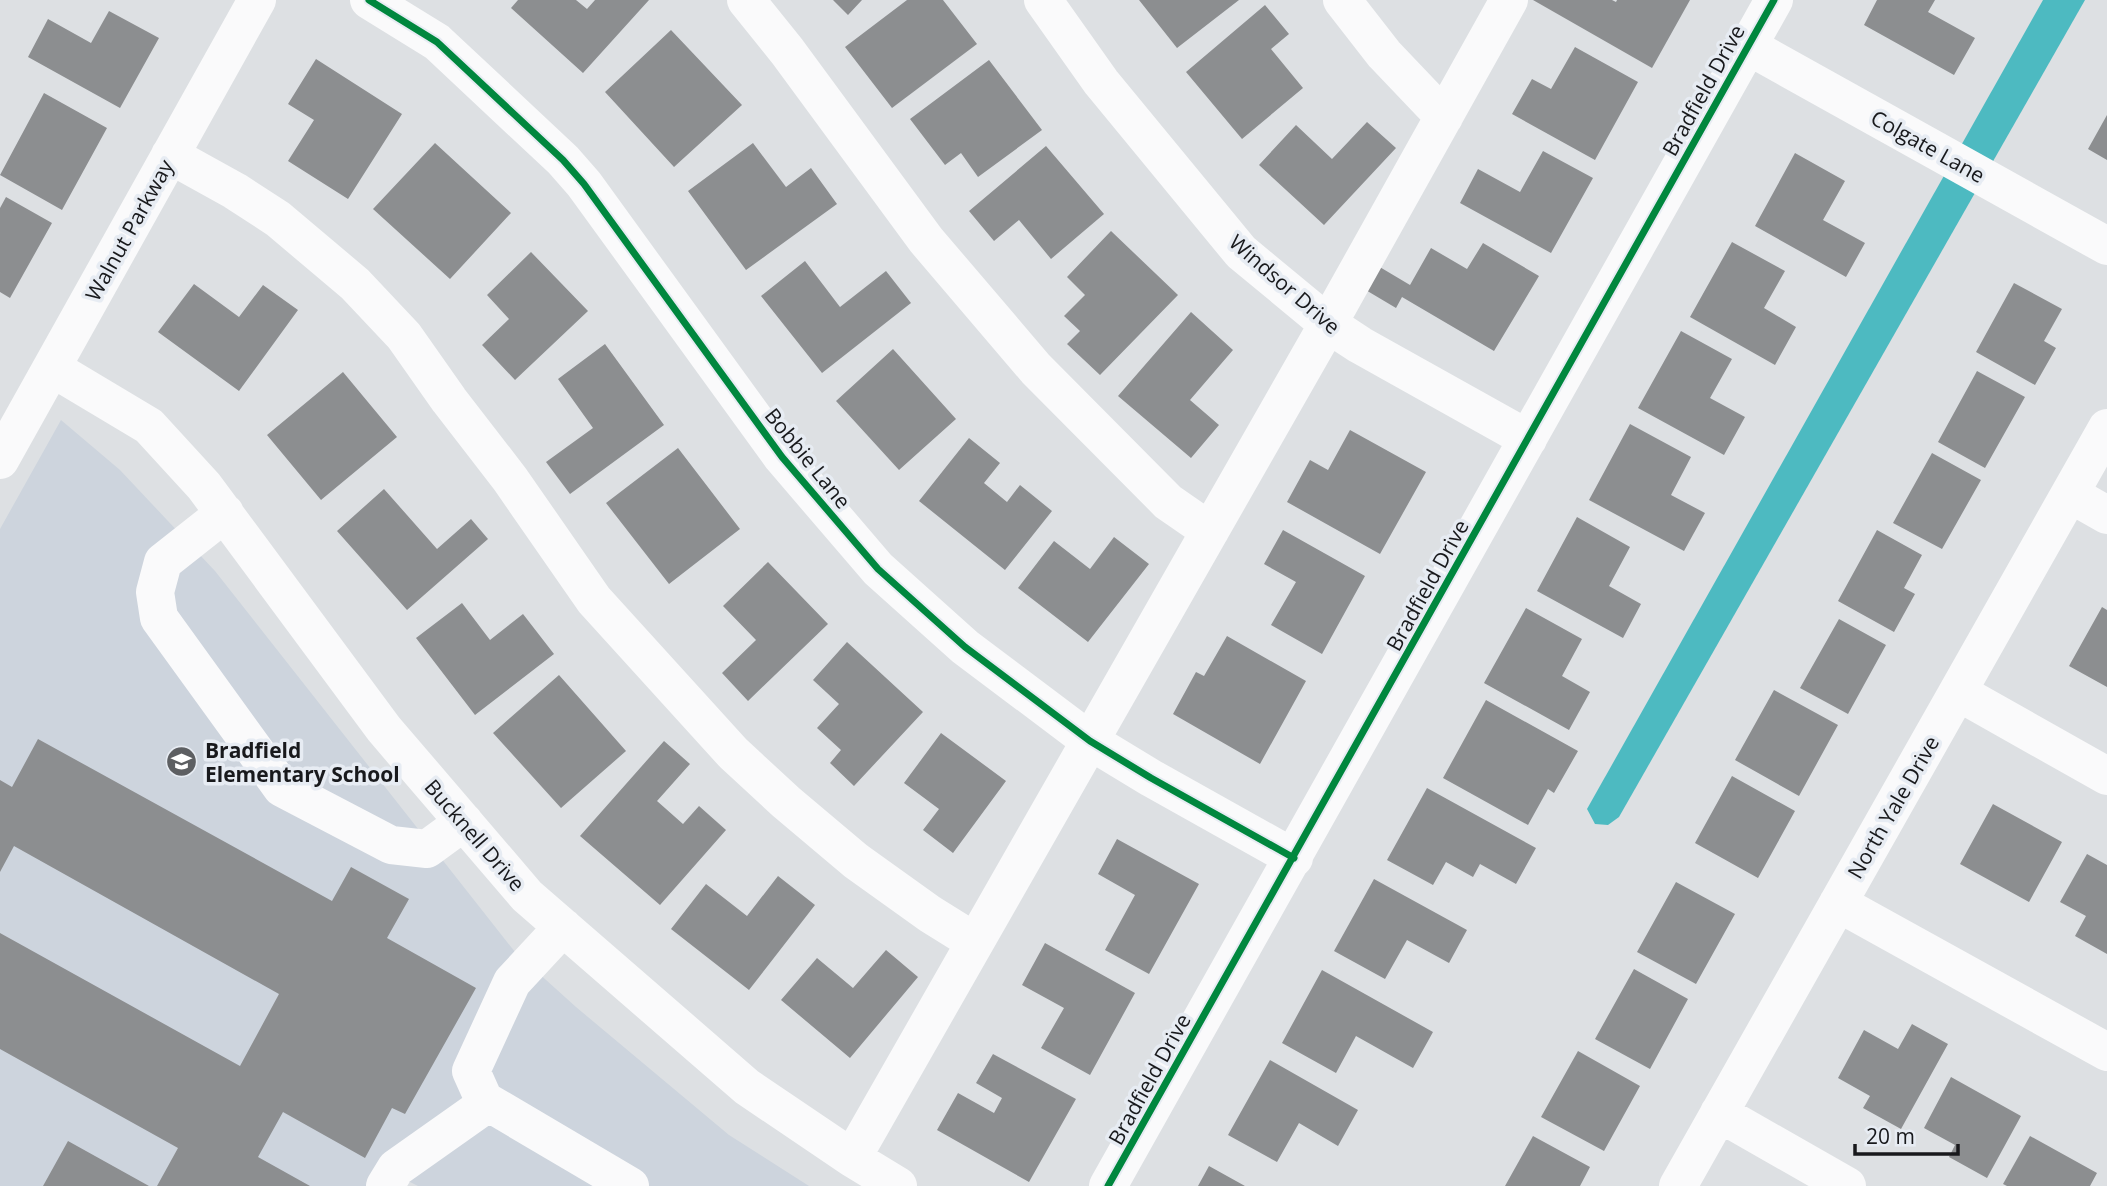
<svg xmlns="http://www.w3.org/2000/svg" width="2107" height="1186" font-family="'Open Sans',sans-serif">
	<rect width="100%" height="100%" fill="#dde0e3"/>
	<!-- built -->
	<path fill="#cdd4dd" d="M61 420 120 470 215 571 515 952 576 1007 729 1135 809 1186H418L410 1182 407 1186H0V529Z"/>
	<!-- water -->
	<path fill="#4dbac1" d="M2043 0H2085L1619 817 1608 825 1595 824 1587 809Z"/>
	<!-- building -->
	<path fill="#8c8e90" d="M518 0H576L587 9 595 0H649L583 73 511 8Z
		M833 0H862L848 15Z
		M907 0H943L977 44 892 108 845 47Z
		M1139 0H1239L1177 48Z
		M1533 0H1612L1616 2 1617 0H1690L1652 68Z
		M1877 0H1935L1928 12 1975 38 1954 75 1864 25Z
		M1265 5 1289 34 1271 49 1303 88 1242 139 1186 72Z
		M109 11 159 38 120 108 28 57 48 19 91 43Z
		M671 30 742 105 674 167 605 92Z
		M1575 47 1638 82 1595 160 1512 114 1532 79 1551 89Z
		M316 59 402 114 348 199 288 161 314 120 288 104Z
		M989 60 1042 130 978 177 961 153 945 165 910 119Z
		M44 93 107 128 62 210 0 175Z
		M2107 115V160L2088 149Z
		M1367 122 1396 148 1324 225 1259 165 1296 125 1332 159Z
		M435 143 511 213 450 279 373 209Z
		M753 143 786 187 811 168 837 204 746 270 688 191Z
		M1046 146 1104 214 1051 259 1019 220 994 241 969 211Z
		M1543 151 1593 178 1551 253 1460 203 1478 169 1520 192Z
		M1795 153 1845 181 1823 220 1865 243 1846 277 1755 226Z
		M6 197 52 223 10 298 0 292V208Z
		M1111 231 1178 295 1100 375 1067 344 1080 331 1064 316 1085 295 1067 277Z
		M1732 242 1785 271 1764 308 1796 327 1775 365 1690 317Z
		M1483 243 1539 276 1494 351 1402 297 1396 308 1359 286 1373 263 1410 285 1431 248 1467 269Z
		M531 252 588 311 515 380 482 345 509 319 487 295Z
		M805 261 840 307 886 271 911 303 822 373 761 296Z
		M2014 283 2062 309 2044 341 2056 348 2035 385 1976 352Z
		M194 284 239 317 263 285 298 310 239 391 158 332Z
		M1191 312 1233 350 1190 400 1219 425 1191 458 1118 396Z
		M1681 331 1732 359 1710 398 1745 417 1724 455 1638 408Z
		M605 344 664 425 570 494 546 462 593 428 558 379Z
		M893 349 956 419 899 470 836 401Z
		M1977 371 2025 397 1985 468 1938 442Z
		M343 372 397 437 321 500 267 435Z
		M1630 424 1691 457 1671 495 1705 513 1684 551 1589 500Z
		M1350 430 1426 472 1380 554 1287 502 1310 460 1328 470Z
		M969 438 1000 463 984 483 1007 502 1020 485 1052 511 1005 570 919 501Z
		M678 448 740 529 669 584 606 503Z
		M1932 453 1981 480 1942 549 1893 523Z
		M384 489 437 549 471 519 488 539 407 610 337 531Z
		M1577 517 1630 547 1609 586 1641 604 1623 638 1537 591Z
		M1283 530 1365 576 1322 654 1271 625 1296 582 1264 564Z
		M1877 530 1922 555 1904 588 1915 594 1894 632 1838 601Z
		M1114 537 1149 564 1088 642 1018 588 1054 541 1090 569Z
		M768 562 828 624 748 701 722 673 756 640 723 606Z
		M462 603 490 640 523 614 554 654 475 715 416 638Z
		M2102 607 2107 610V687L2069 666Z
		M1526 608 1582 639 1562 676 1590 692 1569 730 1484 683Z
		M1839 619 1886 645 1848 714 1800 688Z
		M1227 636 1306 681 1260 764 1173 714 1196 672 1204 676Z
		M847 642 923 712 854 786 830 763 841 750 817 728 839 704 813 680Z
		M559 675 626 751 561 808 493 733Z
		M1774 690 1838 725 1799 796 1735 760Z
		M1486 700 1578 751 1554 793 1548 789 1528 825 1443 778Z
		M941 733 1006 781 953 853 923 830 939 809 904 783Z
		M38 739 332 901 351 867 409 899 387 938 476 988 405 1114 392 1108 365 1158 283 1112 258 1157 310 1186H157L178 1148 0 1049V933L240 1066 279 994 14 846 0 872V780L12 787Z
		M664 741 690 764 657 801 683 824 699 806 726 830 660 905 580 836Z
		M1732 776 1795 811 1758 878 1695 843Z
		M1427 788 1536 848 1516 884 1480 864 1473 877 1446 862 1433 885 1387 860Z
		M1993 804 2062 842 2029 902 1960 864Z
		M1117 839 1199 884 1149 974 1105 950 1135 895 1098 874Z
		M2087 854 2107 865V954L2075 936 2086 916 2060 902Z
		M778 876 815 905 749 990 671 929 706 884 747 916Z
		M1374 879 1467 930 1449 963 1407 940 1385 979 1334 951Z
		M1676 882 1735 914 1696 984 1637 952Z
		M1045 943 1135 993 1090 1075 1041 1048 1064 1008 1022 985Z
		M886 950 918 977 850 1058 781 1000 817 958 853 988Z
		M1634 969 1688 999 1650 1069 1595 1039Z
		M1322 970 1433 1032 1413 1068 1356 1036 1336 1073 1282 1043Z
		M1912 1024 1948 1044 1901 1129 1863 1108 1870 1096 1838 1078 1864 1030 1898 1049Z
		M1578 1051 1640 1086 1604 1151 1541 1117Z
		M993 1054 1076 1099 1029 1182 937 1130 958 1093 994 1113 1002 1098 976 1083Z
		M1270 1060 1358 1110 1338 1146 1299 1123 1277 1162 1228 1135Z
		M1951 1077 2021 1116 1987 1178 1949 1157 1955 1145 1924 1128Z
		M1533 1136 1590 1167 1580 1186H1505Z
		M2030 1136 2097 1173 2090 1186H2007L2003 1184Z
		M68 1141 149 1186H43Z
		M1209 1166 1245 1186H1198Z"/>
	<g fill="none" stroke-linecap="round" stroke-linejoin="round">
		<!-- minor -->
		<path stroke="#fafafb" stroke-width="38" d="M369 0 437 42 563 160 584 184 782 457 878 569 965 647 1090 741 1151 778 1294 858
			M746 0 787 51 926 240 1036 369 1168 502 1210 531
			M1043 0 1101 82 1241 252 1328 324 1360 345 1528 439
			M1342 0 1384 54 1444 117
			M1748 46 2107 246
			M170 155 235 191 278 219 355 284 404 336 449 400 510 479 594 600 733 753 786 802 856 861 930 914 975 942
			M52 368 149 426 204 486 384 729 527 896 747 1087 852 1158 898 1186
			M0 460 257 0
			M2070 494 2107 515
			M225 513 163 562 155 592 159 618 282 788 391 845 427 849 464 822
			M1958 692 2107 776
			M1838 903 2107 1052
			M563 927 512 982 471 1071 484 1100 630 1186
			M1719 1113 1847 1186
			M852 1158 1328 324 1509 0
			M385 1186 396 1168 488 1103
			M1108 1186 1774 0
			M1678 1186 2107 428"/>
		<defs>
			<path id="cycleway" d="M369 0 437 42 563 160 584 184 782 457 878 569 965 647 1090 741 1151 778 1294 858
				M1108 1186 1774 0"/>
		</defs>
		<!-- cycleway casing -->
		<use href="#cycleway" stroke="#e7ecf3" stroke-width="11"/>
		<!-- cycleway -->
		<use href="#cycleway" stroke="#00873e" stroke-width="7"/>
	</g>
	<!-- icons -->
	<defs>
		<symbol id="school-disc" viewBox="-11 -11 22 22"><circle r="9.5" fill="#5d5f62" stroke="#e7ecf3"/><path d="M0-5L7-2L0 1L-7-2ZM-4 1L0 2.5L4 1V4Q0 6-4 4Z" fill="#fff"/></symbol>
	</defs>
	<g fill-rule="evenodd">
		<use href="#school-disc" x="164" y="744" width="35" height="35"/>
	</g>
	<g text-anchor="middle" dominant-baseline="central" stroke-width="7" stroke-linejoin="round" paint-order="stroke">
		<!-- street labels -->
		<g font-size="21" fill="#18191c" stroke="#e7ecf3">
			<text transform="translate(1703 90) rotate(-61)">Bradfield Drive</text>
			<text transform="translate(1928 146) rotate(29)">Colgate Lane</text>
			<text transform="translate(129 230) rotate(-61)">Walnut Parkway</text>
			<text transform="translate(1285 284) rotate(41)">Windsor Drive</text>
			<text transform="translate(808 458) rotate(51)">Bobbie Lane</text>
			<text transform="translate(1427 585) rotate(-61)">Bradfield Drive</text>
			<text transform="translate(1893 807) rotate(-60)">North Yale Drive</text>
			<text transform="translate(475 835) rotate(49)">Bucknell Drive</text>
			<text transform="translate(1149 1079) rotate(-61)">Bradfield Drive</text>
		</g>
		<!-- poi labels -->
		<g font-size="21" font-weight="bold" fill="#18191c" stroke="#e7ecf3" text-anchor="start">
			<text x="205" y="750">Bradfield<tspan x="205" dy="24">Elementary School</tspan></text>
		</g>
	</g>
	<!-- scale -->
	<path d="M1855 1144v10h103v-10" fill="none" stroke="#18191c" stroke-width="3.5"/>
	<text x="1866" y="1144" font-size="21" fill="#18191c" stroke="#e7ecf3" stroke-width="5" paint-order="stroke">20 m</text>
</svg>
